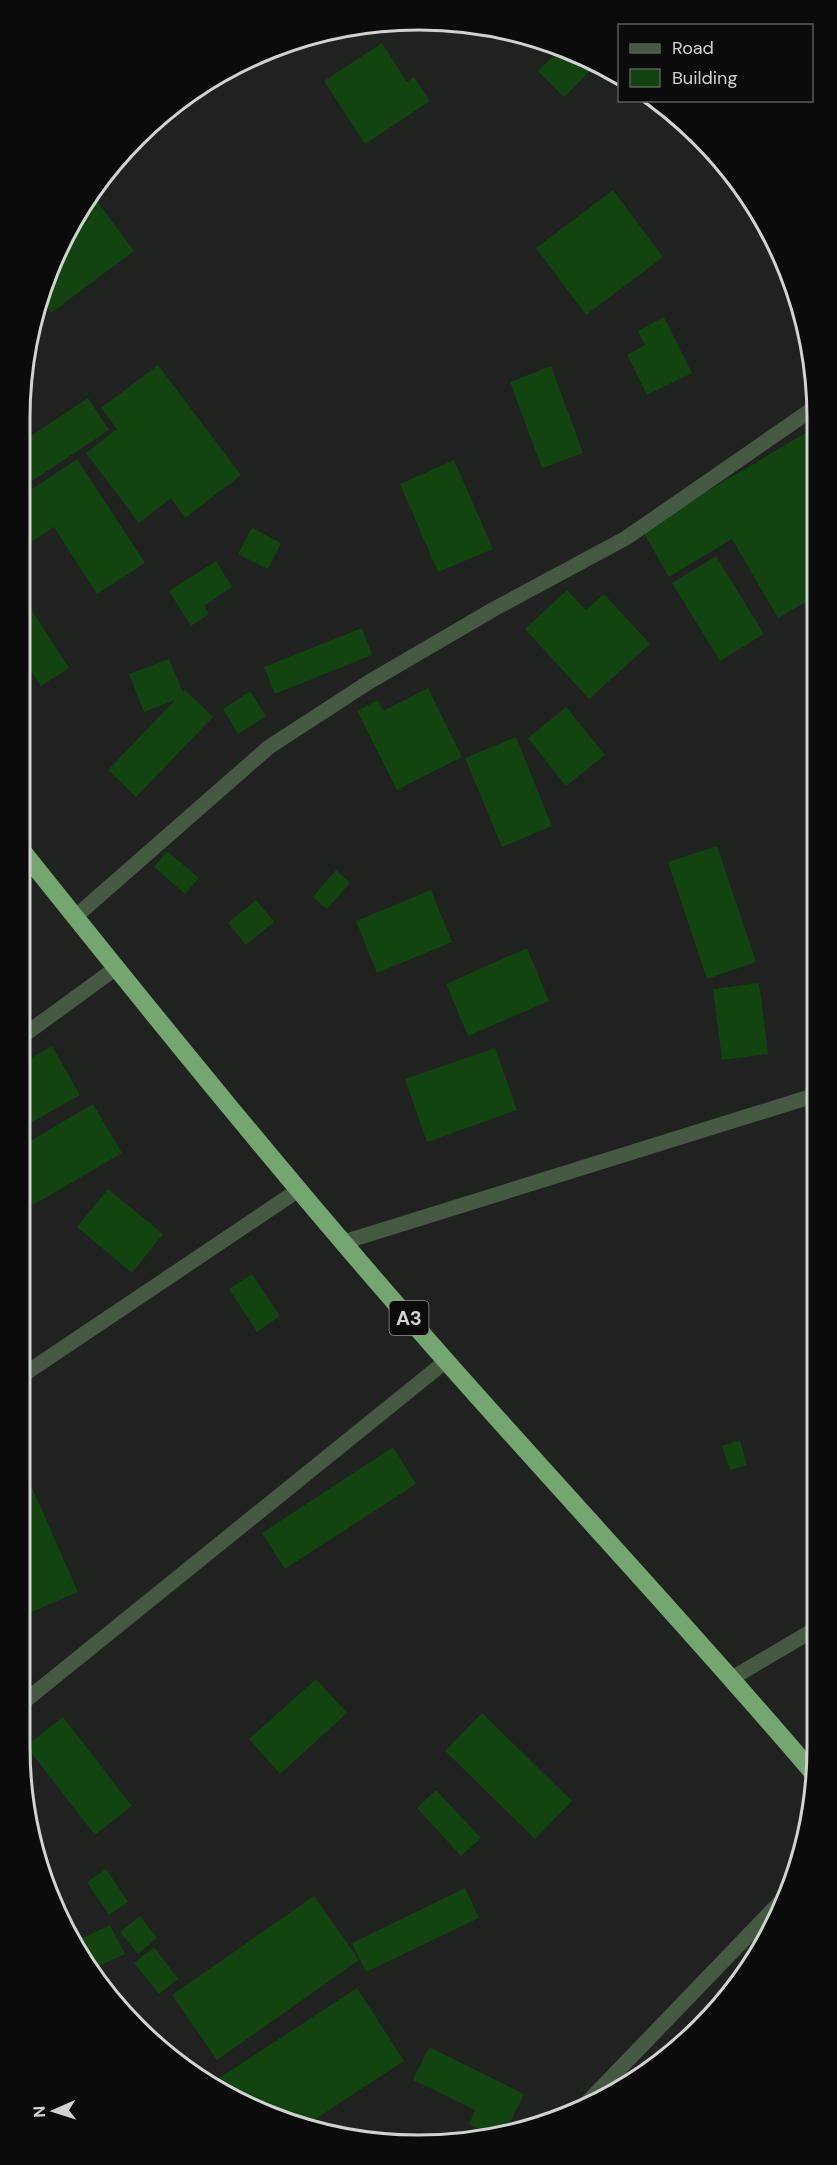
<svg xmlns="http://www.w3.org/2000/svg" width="837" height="2165" font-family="'DM Sans',sans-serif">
	<rect width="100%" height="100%" fill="#1f221f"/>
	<!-- building -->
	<path fill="#11440f" d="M382 43 407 82 414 77 430 101 365 144 324 81Z
		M560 50 595 66 564 97 538 71Z
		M613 190 663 257 586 315 536 248Z
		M91 193 134 251 51 313 40 298 61 242Z
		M664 317 692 373 647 395 627 355 645 345 638 331Z
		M158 365 241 475 185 518 171 498 139 523 86 453 117 429 101 408Z
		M551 366 583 453 542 468 510 382Z
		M88 398 109 430 23 487 20 482V443Z
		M814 428 815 597 778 618 732 539 669 577 642 530Z
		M77 459 145 563 97 594 54 527 20 550V497Z
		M454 460 493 549 438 572 400 484Z
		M252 528 281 543 268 569 238 554Z
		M716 556 764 634 720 661 672 583Z
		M216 561 232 587 204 606 209 614 191 626 169 591Z
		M567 590 586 610 604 594 650 644 589 699 525 629Z
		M20 592 69 668 41 686 20 654Z
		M362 628 372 655 275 694 264 667Z
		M169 659 183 692 185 690 213 717 136 797 108 770 175 700 144 712 129 674Z
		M428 688 462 757 397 790 357 711 378 700 383 711Z
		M250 691 266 716 238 734 223 709Z
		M566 707 605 755 566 786 528 738Z
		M516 737 552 826 502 847 465 758Z
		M717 846 756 962 707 979 668 862Z
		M167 851 199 878 185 894 154 867Z
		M336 870 350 883 327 909 313 897Z
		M431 890 452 942 377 973 356 921Z
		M256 900 274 922 246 945 228 923Z
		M527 948 549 1001 468 1036 446 984Z
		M759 983 768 1054 722 1060 713 989Z
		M52 1046 80 1095 20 1129V1064Z
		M495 1048 517 1110 427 1142 405 1079Z
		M93 1104 122 1153 33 1205 20 1182V1147Z
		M108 1189 163 1234 132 1273 77 1227Z
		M252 1274 280 1316 257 1332 229 1289Z
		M740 1440 747 1465 730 1470 722 1446Z
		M393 1447 416 1484 285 1569 262 1533Z
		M26 1474 78 1592 20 1617V1477Z
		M316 1679 347 1713 280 1774 249 1739Z
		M482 1713 572 1801 535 1839 445 1751Z
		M63 1717 132 1806 95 1835 26 1746Z
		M436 1790 481 1838 461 1856 417 1808Z
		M106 1869 128 1902 109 1915 87 1882Z
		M465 1888 479 1918 366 1972 352 1943Z
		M314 1896 359 1960 217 2060 172 1995Z
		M140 1916 157 1938 138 1954 120 1932Z
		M110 1925 125 1954 90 1970 74 1942Z
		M154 1947 178 1979 159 1994 134 1963Z
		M357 1988 404 2061 303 2127 219 2092 210 2084Z
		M429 2047 524 2094 504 2135 497 2138 469 2124 475 2110 413 2080Z"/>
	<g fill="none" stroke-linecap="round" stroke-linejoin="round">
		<!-- minor -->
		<path stroke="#455943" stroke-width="15" d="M75 917 269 747 369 682 494 609 626 538 814 408
			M20 1038 116 968
			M344 1242 816 1095
			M20 1377 300 1189
			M732 1678 817 1628
			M20 1705 446 1361
			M579 2111 786 1896"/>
		<!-- highway -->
		<path stroke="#74a76f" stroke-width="18" d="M20 848C159 1022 299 1195 447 1362 569 1500 695 1634 814 1774"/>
	</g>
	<g text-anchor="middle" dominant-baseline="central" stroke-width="4.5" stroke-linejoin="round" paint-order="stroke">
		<!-- shield labels -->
		<rect fill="#0a0b0a" stroke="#959795" stroke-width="1.5" x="389.5" y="1301" width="39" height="34" rx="4.5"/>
		<g font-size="20" font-weight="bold" fill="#d1d3d1">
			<text x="409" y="1318">A3</text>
		</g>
	</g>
	<!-- crop -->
	<path d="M0 0H837V2165H0ZM418 30H419A388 388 0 0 1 807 418V1747A388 388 0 0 1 419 2135H418A388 388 0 0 1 30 1747V418A388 388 0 0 1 418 30Z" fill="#0a0b0a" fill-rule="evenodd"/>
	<path fill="none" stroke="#d1d3d1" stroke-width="3" d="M418 30H419A388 388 0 0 1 807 418V1747A388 388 0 0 1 419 2135H418A388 388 0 0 1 30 1747V418A388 388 0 0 1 418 30Z"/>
	<!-- legend -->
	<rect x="618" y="24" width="195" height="78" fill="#0a0b0a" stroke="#5a5b5a" stroke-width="1.5"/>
	<rect x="630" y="44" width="30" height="9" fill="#455943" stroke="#5a5b5a" stroke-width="1.5"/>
	<text x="672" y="54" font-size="18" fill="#d1d3d1">Road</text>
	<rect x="630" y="69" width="30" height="18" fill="#11440f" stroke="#5a5b5a" stroke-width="1.5"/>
	<text x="672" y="84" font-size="18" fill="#d1d3d1">Building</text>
	<!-- north arrow -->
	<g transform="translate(54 2111) rotate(267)" stroke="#0a0b0a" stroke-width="4.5" paint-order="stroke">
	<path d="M0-4.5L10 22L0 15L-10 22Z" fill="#d1d3d1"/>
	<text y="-9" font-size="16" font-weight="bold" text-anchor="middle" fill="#d1d3d1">N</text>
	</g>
</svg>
